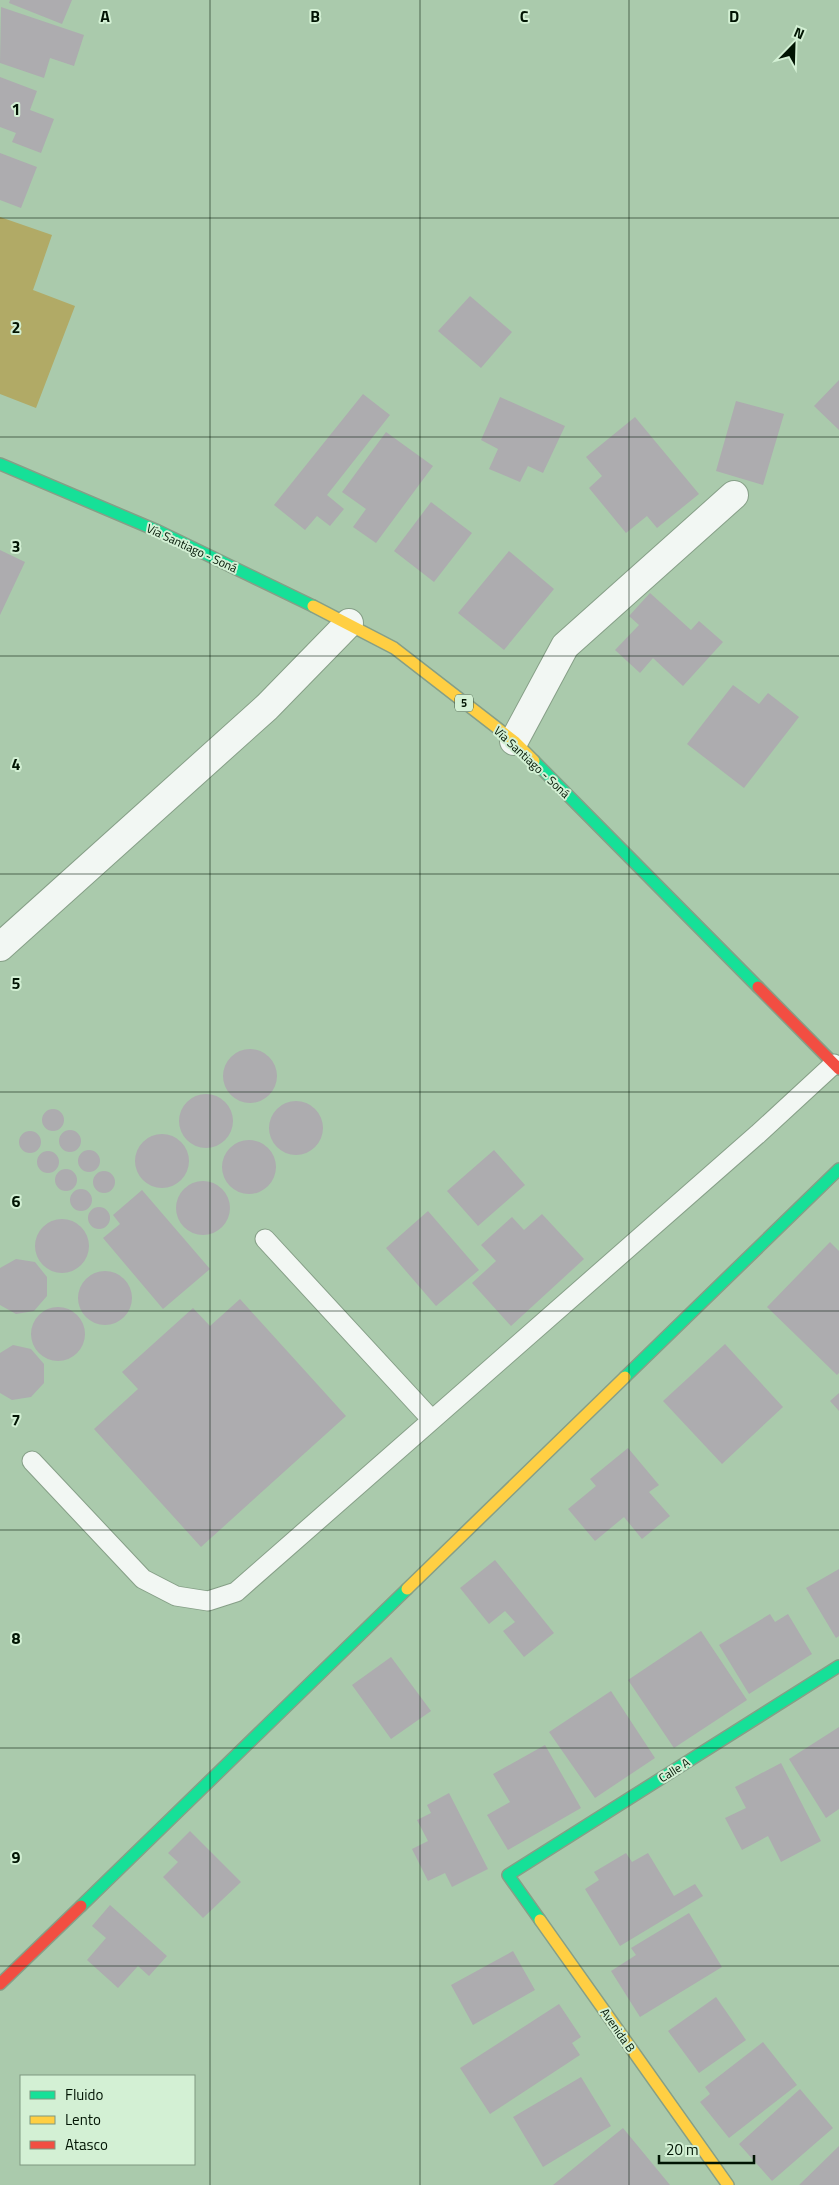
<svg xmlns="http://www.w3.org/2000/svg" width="839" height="2185" font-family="'Titillium Web',sans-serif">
	<rect width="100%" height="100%" fill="#aacaac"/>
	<!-- green -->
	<path fill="#b1aa66" d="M0 217 52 235 33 290 75 306 36 408 0 394Z"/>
	<!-- building -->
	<path fill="#adacaf" d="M10 0H72L62 24 9 3Z
		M1 7 84 35 74 66 50 58 44 78 0 63Z
		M0 77 37 91 30 110 54 119 41 153 12 142 16 133 0 127Z
		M0 153 37 167 21 208 0 200Z
		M470 296 512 332 481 368 438 331Z
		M839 380V430L814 406Z
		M363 394 390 415 327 495 344 509 330 526 317 516 305 530 274 505Z
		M500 397 565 426 543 473 528 466 520 482 489 469 498 449 481 440Z
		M736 401 784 414 763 485 716 471Z
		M635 417 699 494 657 528 647 516 626 533 589 488 602 476 586 457Z
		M386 432 433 466 376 543 353 527 366 509 342 492Z
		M431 502 472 533 434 582 394 551Z
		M0 550 25 562 0 615Z
		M509 551 554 589 504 650 458 613Z
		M650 593 691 630 699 621 723 642 683 686 653 658 640 673 615 650 639 625 629 616Z
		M733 685 759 704 768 693 799 717 744 788 687 744Z
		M223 1076a27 27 0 1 1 54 0a27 27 0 1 1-54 0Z
		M179 1121a27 27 0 1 1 54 0a27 27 0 1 1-54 0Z
		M269 1128a27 27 0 1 1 54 0a27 27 0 1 1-54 0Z
		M42 1120a11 11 0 1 1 22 0a11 11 0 1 1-22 0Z
		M59 1141a11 11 0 1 1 22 0a11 11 0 1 1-22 0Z
		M19 1142a11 11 0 1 1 22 0a11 11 0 1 1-22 0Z
		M135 1161a27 27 0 1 1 54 0a27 27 0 1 1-54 0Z
		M222 1167a27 27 0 1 1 54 0a27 27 0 1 1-54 0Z
		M78 1161a11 11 0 1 1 22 0a11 11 0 1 1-22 0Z
		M494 1150 525 1185 478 1226 447 1191Z
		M37 1162a11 11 0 1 1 22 0a11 11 0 1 1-22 0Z
		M55 1180a11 11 0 1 1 22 0a11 11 0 1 1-22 0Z
		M93 1182a11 11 0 1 1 22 0a11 11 0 1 1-22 0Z
		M176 1208a27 27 0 1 1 54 0a27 27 0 1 1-54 0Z
		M70 1200a11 11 0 1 1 22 0a11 11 0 1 1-22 0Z
		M142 1190 210 1269 163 1309 103 1238 120 1224 113 1215Z
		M88 1218a11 11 0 1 1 22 0a11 11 0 1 1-22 0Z
		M428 1211 479 1270 436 1306 386 1248Z
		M542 1214 584 1259 511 1326 472 1283 496 1261 481 1245 512 1217 524 1230Z
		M35 1246a27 27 0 1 1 54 0a27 27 0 1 1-54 0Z
		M830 1242 839 1251V1373L837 1375 767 1307Z
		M16 1259 35 1262 47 1277V1296L34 1311 16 1314 0 1305V1268Z
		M78 1298a27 27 0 1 1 54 0a27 27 0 1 1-54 0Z
		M240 1299 346 1416 201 1547 94 1429 138 1389 122 1372 193 1308 210 1326Z
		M31 1334a27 27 0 1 1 54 0a27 27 0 1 1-54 0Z
		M725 1344 783 1407 722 1464 663 1401Z
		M13 1345 31 1349 44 1364V1383L31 1397 12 1400 0 1393V1353Z
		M839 1393V1411L830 1401Z
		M628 1448 659 1485 649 1492 670 1516 642 1539 624 1517 595 1541 568 1509 596 1486 590 1479Z
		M495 1560 554 1633 524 1657 503 1631 515 1622 505 1611 489 1624 460 1588Z
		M839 1569V1636L836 1638 806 1588Z
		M770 1614 775 1622 788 1614 812 1654 749 1694 719 1645Z
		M701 1631 747 1700 674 1748 628 1680Z
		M391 1657 431 1711 391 1739 352 1685Z
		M611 1691 655 1758 595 1798 549 1732Z
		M839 1727V1809L826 1818 789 1759Z
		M545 1745 581 1808 508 1850 487 1815 510 1802 493 1774Z
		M781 1763 821 1841 781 1862 768 1836 742 1850 725 1818 746 1808 735 1787Z
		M449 1793 488 1869 452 1887 445 1873 428 1881 412 1849 428 1841 417 1820 431 1813 427 1805Z
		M190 1831 241 1882 203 1918 163 1877 178 1862 168 1853Z
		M626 1853 632 1862 648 1853 674 1896 695 1884 703 1896 620 1946 585 1889 599 1880 594 1872Z
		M110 1905 167 1956 149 1976 138 1966 118 1988 87 1960 106 1938 92 1926Z
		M689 1913 722 1967 640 2017 611 1971 636 1955 631 1948Z
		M513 1951 535 1990 473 2025 451 1985Z
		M716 1997 746 2040 699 2073 668 2031Z
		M559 2004 581 2037 572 2043 580 2055 490 2114 460 2068Z
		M763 2042 797 2085 729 2138 700 2102 710 2094 705 2087Z
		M581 2077 611 2126 543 2167 513 2117Z
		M800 2089 833 2128 772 2181 739 2144Z
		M623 2128 670 2185H553Z
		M839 2146V2185H799Z"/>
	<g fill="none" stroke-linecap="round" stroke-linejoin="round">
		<defs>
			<path id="lane" d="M265 1239 432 1420
				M32 1461 143 1579 176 1596 208 1601 236 1592 758 1134 834 1064"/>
			<path id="street" d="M514 741 565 646 734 495
				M0 947 267 707 349 623"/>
			<path id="fast" d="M0 464 158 531 313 606
				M534 761 758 987
				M625 1377 839 1169
				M81 1906 407 1589
				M540 1920 508 1875 839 1666"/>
			<path id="slow" d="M313 606 394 648 514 741 534 761
				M407 1589 625 1377
				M540 1920 728 2185"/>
			<path id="jam" d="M758 987 839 1069
				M0 1984 81 1906"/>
		</defs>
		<!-- lane casing -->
		<use href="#lane" stroke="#869f87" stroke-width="21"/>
		<!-- street casing -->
		<use href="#street" stroke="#869f87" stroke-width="30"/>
		<!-- fast casing -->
		<use href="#fast" stroke="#869f87" stroke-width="14"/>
		<!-- slow casing -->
		<use href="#slow" stroke="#869f87" stroke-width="14"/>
		<!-- jam casing -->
		<use href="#jam" stroke="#869f87" stroke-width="14"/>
		<!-- lane -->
		<use href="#lane" stroke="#f2f7f3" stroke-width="19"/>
		<!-- street -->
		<use href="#street" stroke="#f2f7f3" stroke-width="28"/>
		<!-- fast -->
		<use href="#fast" stroke="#16e098" stroke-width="11"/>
		<!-- slow -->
		<use href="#slow" stroke="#ffcf43" stroke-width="11"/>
		<!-- jam -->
		<use href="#jam" stroke="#f24e42" stroke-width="11"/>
	</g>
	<!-- grid -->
	<path fill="none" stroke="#011403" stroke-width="1" stroke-opacity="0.55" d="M210 0V2185M420 0V2185M629 0V2185M0 218H839M0 437H839M0 656H839M0 874H839M0 1092H839M0 1311H839M0 1530H839M0 1748H839M0 1966H839"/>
	<g text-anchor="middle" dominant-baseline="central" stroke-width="4" stroke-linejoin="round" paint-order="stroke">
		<!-- shield labels -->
		<rect fill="#d3f0d4" stroke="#405642" stroke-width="1" x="455" y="694.5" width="18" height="17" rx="4"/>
		<g font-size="11" font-weight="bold" fill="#011403">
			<text x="464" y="703">5</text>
		</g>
		<!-- street labels -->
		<g font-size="12" fill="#011403" stroke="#d3f0d4">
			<text transform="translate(192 548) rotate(25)">Vía Santiago - Soná</text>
			<text transform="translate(532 762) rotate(43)">Vía Santiago - Soná</text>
			<text transform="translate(674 1770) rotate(-32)">Calle A</text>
			<text transform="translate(618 2030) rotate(55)">Avenida B</text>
		</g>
	</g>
	<g font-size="16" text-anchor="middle" font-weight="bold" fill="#011403" stroke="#d3f0d4" stroke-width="4" stroke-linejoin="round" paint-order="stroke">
		<text x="105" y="22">A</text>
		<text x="315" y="22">B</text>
		<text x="524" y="22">C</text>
		<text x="734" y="22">D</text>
		<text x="16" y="115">1</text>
		<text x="16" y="333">2</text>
		<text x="16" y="552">3</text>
		<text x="16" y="770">4</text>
		<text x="16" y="989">5</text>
		<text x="16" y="1207">6</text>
		<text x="16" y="1426">7</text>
		<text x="16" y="1644">8</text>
		<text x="16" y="1863">9</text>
	</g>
	<!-- legend -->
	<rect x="20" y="2075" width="175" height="90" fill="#d3f0d4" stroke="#7f9880"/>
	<rect x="30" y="2091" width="25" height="8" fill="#16e098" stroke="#7f9880"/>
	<text x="65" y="2100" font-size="15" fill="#011403">Fluido</text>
	<rect x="30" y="2116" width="25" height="8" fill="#ffcf43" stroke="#7f9880"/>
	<text x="65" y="2125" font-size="15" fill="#011403">Lento</text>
	<rect x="30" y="2141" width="25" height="8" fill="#f24e42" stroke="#7f9880"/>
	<text x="65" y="2150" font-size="15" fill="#011403">Atasco</text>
	<!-- north arrow -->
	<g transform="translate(794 45) rotate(23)" stroke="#d3f0d4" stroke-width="4" paint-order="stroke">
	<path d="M0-4L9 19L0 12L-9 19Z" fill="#011403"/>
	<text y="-8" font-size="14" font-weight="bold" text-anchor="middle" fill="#011403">N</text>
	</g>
	<!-- scale -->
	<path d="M659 2155v8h95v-8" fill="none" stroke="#011403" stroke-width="2.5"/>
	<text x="666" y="2155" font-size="15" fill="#011403" stroke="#d3f0d4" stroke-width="4" paint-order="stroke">20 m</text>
</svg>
